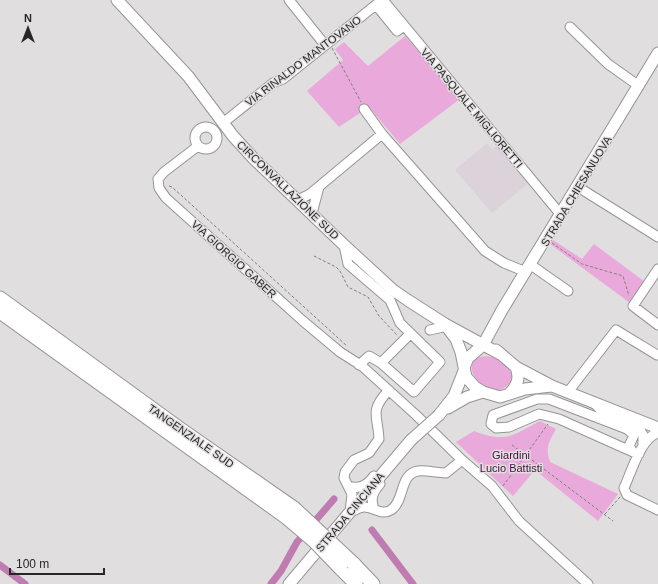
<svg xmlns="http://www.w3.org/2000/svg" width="658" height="584" font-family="Arial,sans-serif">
	<rect width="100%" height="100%" fill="#e1dee0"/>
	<!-- built -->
	<path fill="#dcd2d9" d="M487 143 492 149 497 146 529 183 492 213 455 170Z"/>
	<!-- green -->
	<path fill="#e9a9db" d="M405 36 460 99 400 144 369 107 339 127 307 91 343 60 335 49 344 42 368 66Z
		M553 240 582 259 594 244 645 282 630 303 550 244Z
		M485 356C497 357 511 365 513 378 495 413 449 361 485 356Z
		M540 421 556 429C549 442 545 447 550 462L618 494 598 521 535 470 513 496 456 442 474 431C505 443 512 436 540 421Z"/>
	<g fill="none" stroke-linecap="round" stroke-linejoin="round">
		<!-- canal -->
		<path stroke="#bf7cb1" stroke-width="7" d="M372 530 413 584
			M0 565 25 584
			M271 584 281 571 297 542 334 499"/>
		<defs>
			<path id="minor" d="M289 0 325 45
				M383 0 561 215
				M376 5 397 31 404 26
				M570 27 608 64 639 86
				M364 109 382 134 485 251 504 263 526 272
				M223 123 273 83 283 79 382 0
				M195 138a11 11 0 1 1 22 0a11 11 0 1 1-22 0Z
				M198 146 164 172 158 179 159 188 166 198 303 321 340 352 362 366 416 415 462 460 492 486 519 521 588 584
				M578 187 658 237
				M298 200 310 194 382 134
				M312 213 319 187
				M344 245 348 264 390 300 400 323 440 362 414 392 381 363
				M531 265 568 291
				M658 269 633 306 658 325
				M430 330 447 326
				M359 365 369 356 381 363 410 334
				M568 392 616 330 657 355
				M595 404 604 413 638 426 643 435V446
				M658 433C641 437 631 473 624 488L627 495 658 510
				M633 452 629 446 634 435 627 429 549 399H537L493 415 491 424 496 428 509 427 539 414 559 419 633 452 639 454
				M348 486C360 490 367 485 374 476
				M374 509C370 498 373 492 380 484
				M350 512 352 494 344 478 345 472 354 460 369 453 379 439C378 415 369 412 388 391
				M350 512C354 511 360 507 364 507 374 507 381 516 391 510 405 501 399 474 418 471 427 470 437 473 446 473L462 460"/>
			<path id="major" d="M117 0 188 76 233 136 254 159 344 245 393 290 409 301 445 324 500 354
				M447 327 456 339 461 352 466 377 475 387 483 392 500 397 525 389 551 386
				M496 350 516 367 552 386 658 428
				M465 365 468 358 483 345 502 310 658 53
				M509 394C518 385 520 378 516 367
				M448 408 467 397 483 392
				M439 415 454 396 464 371
				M289 584 411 440"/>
			<path id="highway" d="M0 298 179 428 294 508
				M0 312 287 518
				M353 563 373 584
				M341 569 356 584"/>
		</defs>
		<!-- minor casing -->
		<use href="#minor" stroke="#979496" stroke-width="11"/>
		<!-- major casing -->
		<use href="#major" stroke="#979496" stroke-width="13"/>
		<!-- highway casing -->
		<use href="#highway" stroke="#979496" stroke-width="15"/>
		<!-- path -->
		<path stroke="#817f80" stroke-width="1" stroke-dasharray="3 2" stroke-linecap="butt" d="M332 48 361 102
			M169 186 172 187 347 346
			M552 243 582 264 623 276 629 296
			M314 256 336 267 340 271 348 287 368 297 379 316 397 335
			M512 445 613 521
			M503 486 548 424
			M605 514 620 497"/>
		<!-- minor -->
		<use href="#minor" stroke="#fff" stroke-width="9"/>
		<!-- major -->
		<use href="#major" stroke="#fff" stroke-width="11"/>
		<!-- highway -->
		<use href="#highway" stroke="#fff" stroke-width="13"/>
		<defs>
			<path id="major-bridge" d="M411 440 439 415"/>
			<path id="highway-bridge" d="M294 508 353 563
				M287 518 314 541 341 569"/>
		</defs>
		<!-- major-bridge casing -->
		<use href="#major-bridge" stroke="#979496" stroke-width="13" stroke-linecap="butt"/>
		<!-- highway-bridge casing -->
		<use href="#highway-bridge" stroke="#979496" stroke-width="15" stroke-linecap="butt"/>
		<!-- major-bridge -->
		<use href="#major-bridge" stroke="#fff" stroke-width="11"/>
		<!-- highway-bridge -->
		<use href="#highway-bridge" stroke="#fff" stroke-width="13"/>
	</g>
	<g text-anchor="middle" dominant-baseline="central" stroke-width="3" stroke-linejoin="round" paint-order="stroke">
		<!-- street labels -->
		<g font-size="11" fill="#282727" stroke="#e1dee0">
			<text transform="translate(303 61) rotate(-37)">VIA RINALDO MANTOVANO</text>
			<text transform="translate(472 108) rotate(50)">VIA PASQUALE MIGLIORETTI</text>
			<text transform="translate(288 190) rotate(44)">CIRCONVALLAZIONE SUD</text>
			<text transform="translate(576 191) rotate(-59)">STRADA CHIESANUOVA</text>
			<text transform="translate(234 259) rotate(42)">VIA GIORGIO GABER</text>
			<text transform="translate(191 436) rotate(35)">TANGENZIALE SUD</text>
			<text transform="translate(350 512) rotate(-50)">STRADA CINCIANA</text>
		</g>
		<!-- park labels -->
		<g font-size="11" fill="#480b40" stroke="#e1dee0">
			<text x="511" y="455">Giardini<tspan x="511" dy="13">Lucio Battisti</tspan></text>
		</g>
	</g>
	<!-- north arrow -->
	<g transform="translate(28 28)" stroke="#e1dee0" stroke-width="3" paint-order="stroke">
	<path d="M0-3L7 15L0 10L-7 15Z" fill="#282727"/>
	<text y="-6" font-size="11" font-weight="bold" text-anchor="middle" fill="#282727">N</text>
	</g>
	<!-- scale -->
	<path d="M10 568v6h94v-6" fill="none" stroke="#282727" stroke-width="2"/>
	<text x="16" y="568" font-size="12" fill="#282727" stroke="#e1dee0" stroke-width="3" paint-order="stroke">100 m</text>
</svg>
